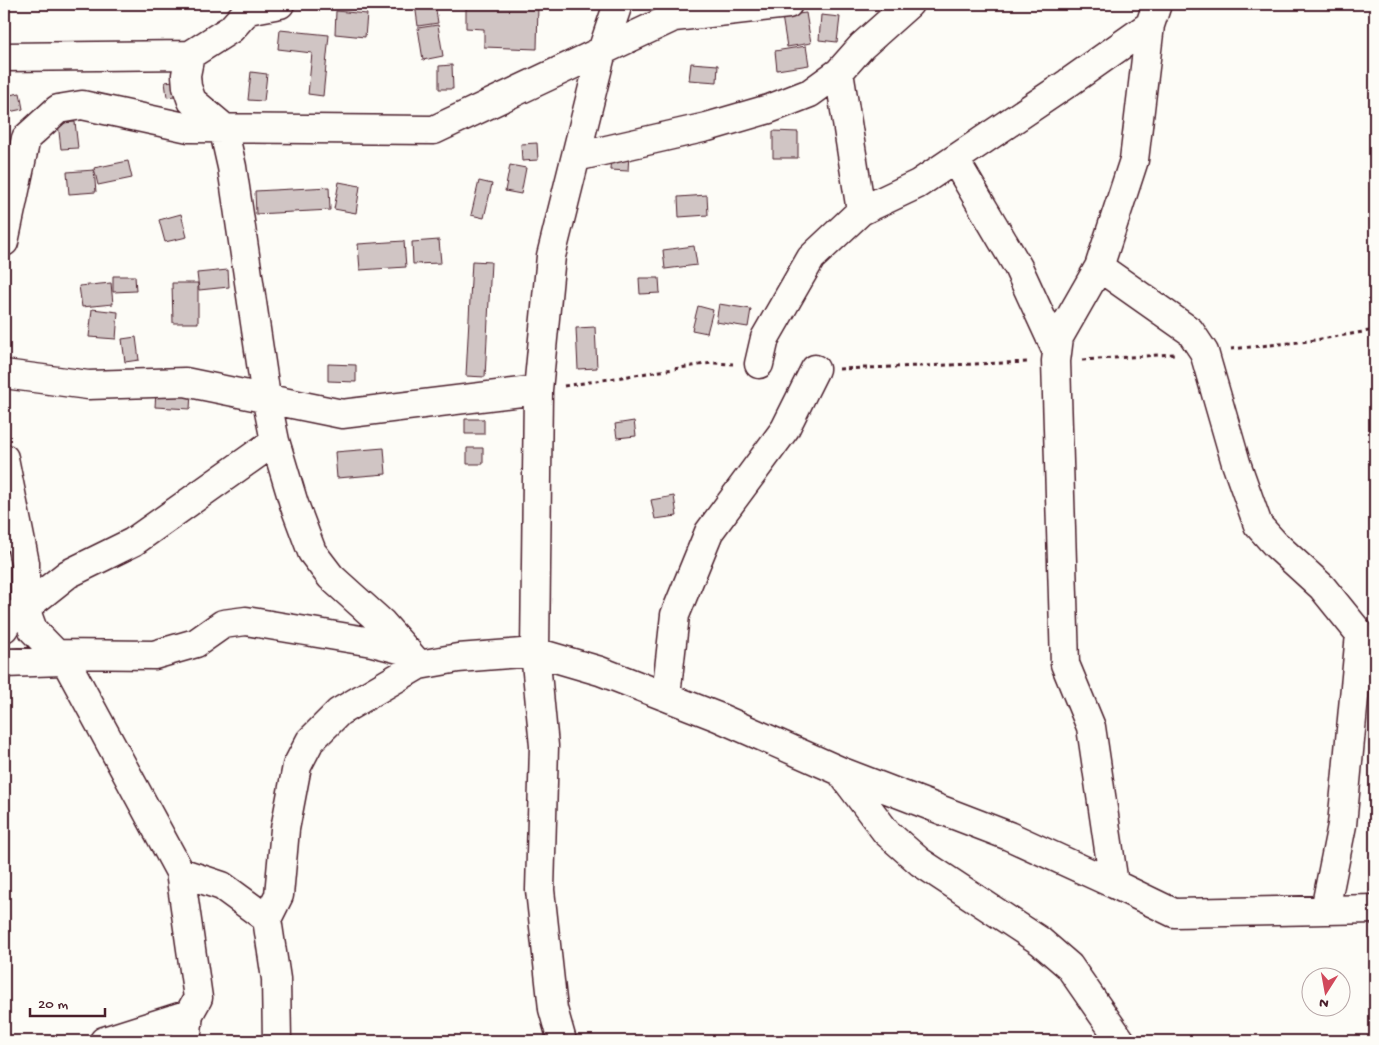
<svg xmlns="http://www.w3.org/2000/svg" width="1379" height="1045" font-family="'Gochi Hand',sans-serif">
	<rect width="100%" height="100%" fill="#fdfcf7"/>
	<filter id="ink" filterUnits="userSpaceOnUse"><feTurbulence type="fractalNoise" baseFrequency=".02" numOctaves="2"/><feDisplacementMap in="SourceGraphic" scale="10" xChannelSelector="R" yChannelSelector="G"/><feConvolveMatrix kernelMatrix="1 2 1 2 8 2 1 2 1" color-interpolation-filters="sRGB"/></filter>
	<g filter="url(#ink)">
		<!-- building -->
		<path fill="#d0c5c4" stroke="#4a1f2b" d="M415 4H435L438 23 418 26Z
			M466 4H538L537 49 484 47V29L466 28Z
			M336 11 367 14 365 37 335 34Z
			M806 13 811 43 787 47 782 16Z
			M821 15 840 17 837 42 819 40Z
			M438 25 443 56 423 60 418 28Z
			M280 30 329 35 323 96 308 94 312 53 278 49Z
			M806 46 809 65 777 70 775 51Z
			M691 63 718 65 717 82 689 80Z
			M452 65 453 89H439V66Z
			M251 72 267 74 264 101 248 100Z
			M181 80 182 95 167 97 165 82Z
			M20 93 23 109 4 113V96Z
			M75 122 78 148 61 149 58 123Z
			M773 131 798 132V158H773Z
			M537 143 538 160 522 161 521 144Z
			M611 153 629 154 628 171 610 170Z
			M128 161 132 178 98 185 94 168Z
			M510 165 526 168 521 194 505 191Z
			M94 170 96 192 69 194 67 172Z
			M479 181 492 184 484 218 471 215Z
			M339 182 360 186 356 213 334 209Z
			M329 187 330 210 256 214 255 191Z
			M707 195 708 215 679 217 678 197Z
			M181 214 187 237 165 242 159 220Z
			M439 240 441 263 413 264 412 242Z
			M404 241 406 267 360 270 358 244Z
			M694 246 697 265 665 269 663 250Z
			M472 261 491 262 485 377 466 376Z
			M228 270 229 287 199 290 197 273Z
			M113 276H135L136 291 113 292Z
			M639 278H659L660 293 640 294Z
			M111 283 113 304 82 307 79 286Z
			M172 283H198V323H173Z
			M719 304 751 309 748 327 716 322Z
			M698 306 713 310 707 333 692 330Z
			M92 309 118 312 116 339 89 337Z
			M595 327 597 368 578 369 576 328Z
			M136 337 139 360 125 362 122 339Z
			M328 364 356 365V382L328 381Z
			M156 391 191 393 190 409 155 407Z
			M465 419H484V434H465Z
			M634 421 636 436 617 438 615 424Z
			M384 448 386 474 337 478 335 452Z
			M467 448H483V464H467Z
			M674 496 677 516 655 519 651 500Z"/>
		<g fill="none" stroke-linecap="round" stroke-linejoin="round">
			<defs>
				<path id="street" d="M248 4V10L231 29 190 55 186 75 187 87 192 101 223 127 232 167 266 397 275 441 294 504 312 552 331 577 382 623 419 665
					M248 10 280 4
					M1150 25 1134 160 1099 267 1059 337 1056 361 1065 664 1091 727 1114 884 1174 913 1375 909
					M4 57 190 55
					M839 72 861 211
					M576 157 707 127 769 109 810 93 839 72 862 46 909 4
					M955 160 1018 267 1057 352
					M4 242 26 138 58 109 82 105 189 128 434 130 674 17 788 4
					M1099 267 1190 331 1204 352 1236 463 1258 525 1275 544 1322 587 1360 634 1342 825 1325 910
					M759 364 765 338 811 258 861 211 918 184 1068 83 1150 25 1157 4
					M4 374 88 385 185 382 342 414 538 390
					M4 458 25 563V608L9 619 4 628
					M57 654 154 655 196 643 223 624 246 621 372 642 407 651
					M4 663 63 661
					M666 696 675 615 709 532 785 429 815 369
					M840 771 886 832 920 862 1040 941 1069 966 1121 1041
					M180 872 222 886 267 919
					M104 1041 189 1014
					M186 1041 189 1014 198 998 180 872 69 667 33 630 25 608 68 574 133 542 275 441
					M277 1041 276 979 267 919 279 895 285 829 297 766 310 741 339 712 419 665 458 658 535 652 600 671 718 717 840 771 1009 836 1114 884
					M562 1041 553 1009 540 890 544 746 535 652 538 390 551 256 602 51 618 4"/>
			</defs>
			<!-- street casing -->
			<use href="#street" stroke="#4a1f2b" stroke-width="31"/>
			<!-- path -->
			<path stroke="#4a1f2b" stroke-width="3" stroke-dasharray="4 4" stroke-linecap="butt" d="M1231 349 1309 341 1375 330
				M1082 360 1175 354
				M839 369 1030 362
				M564 386 712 363 733 364"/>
			<!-- street -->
			<use href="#street" stroke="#fdfcf7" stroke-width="28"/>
		</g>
	</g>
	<!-- margin -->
	<rect width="1379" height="1045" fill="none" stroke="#fdfcf7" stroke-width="20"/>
	<rect x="10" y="10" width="1359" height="1025" fill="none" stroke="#4a1f2b" stroke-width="2" filter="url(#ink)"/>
	<!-- north arrow -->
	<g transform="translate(1326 992) rotate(191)"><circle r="24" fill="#fdfcf7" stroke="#b5a4a5"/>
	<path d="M0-4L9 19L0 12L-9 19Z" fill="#d1495b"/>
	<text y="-8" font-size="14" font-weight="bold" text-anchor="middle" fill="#4a1f2b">N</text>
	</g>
	<!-- scale -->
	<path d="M30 1008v8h75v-8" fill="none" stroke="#4a1f2b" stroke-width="2.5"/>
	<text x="38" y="1008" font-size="15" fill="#4a1f2b" stroke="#fdfcf7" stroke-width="4" paint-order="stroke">20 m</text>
</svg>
